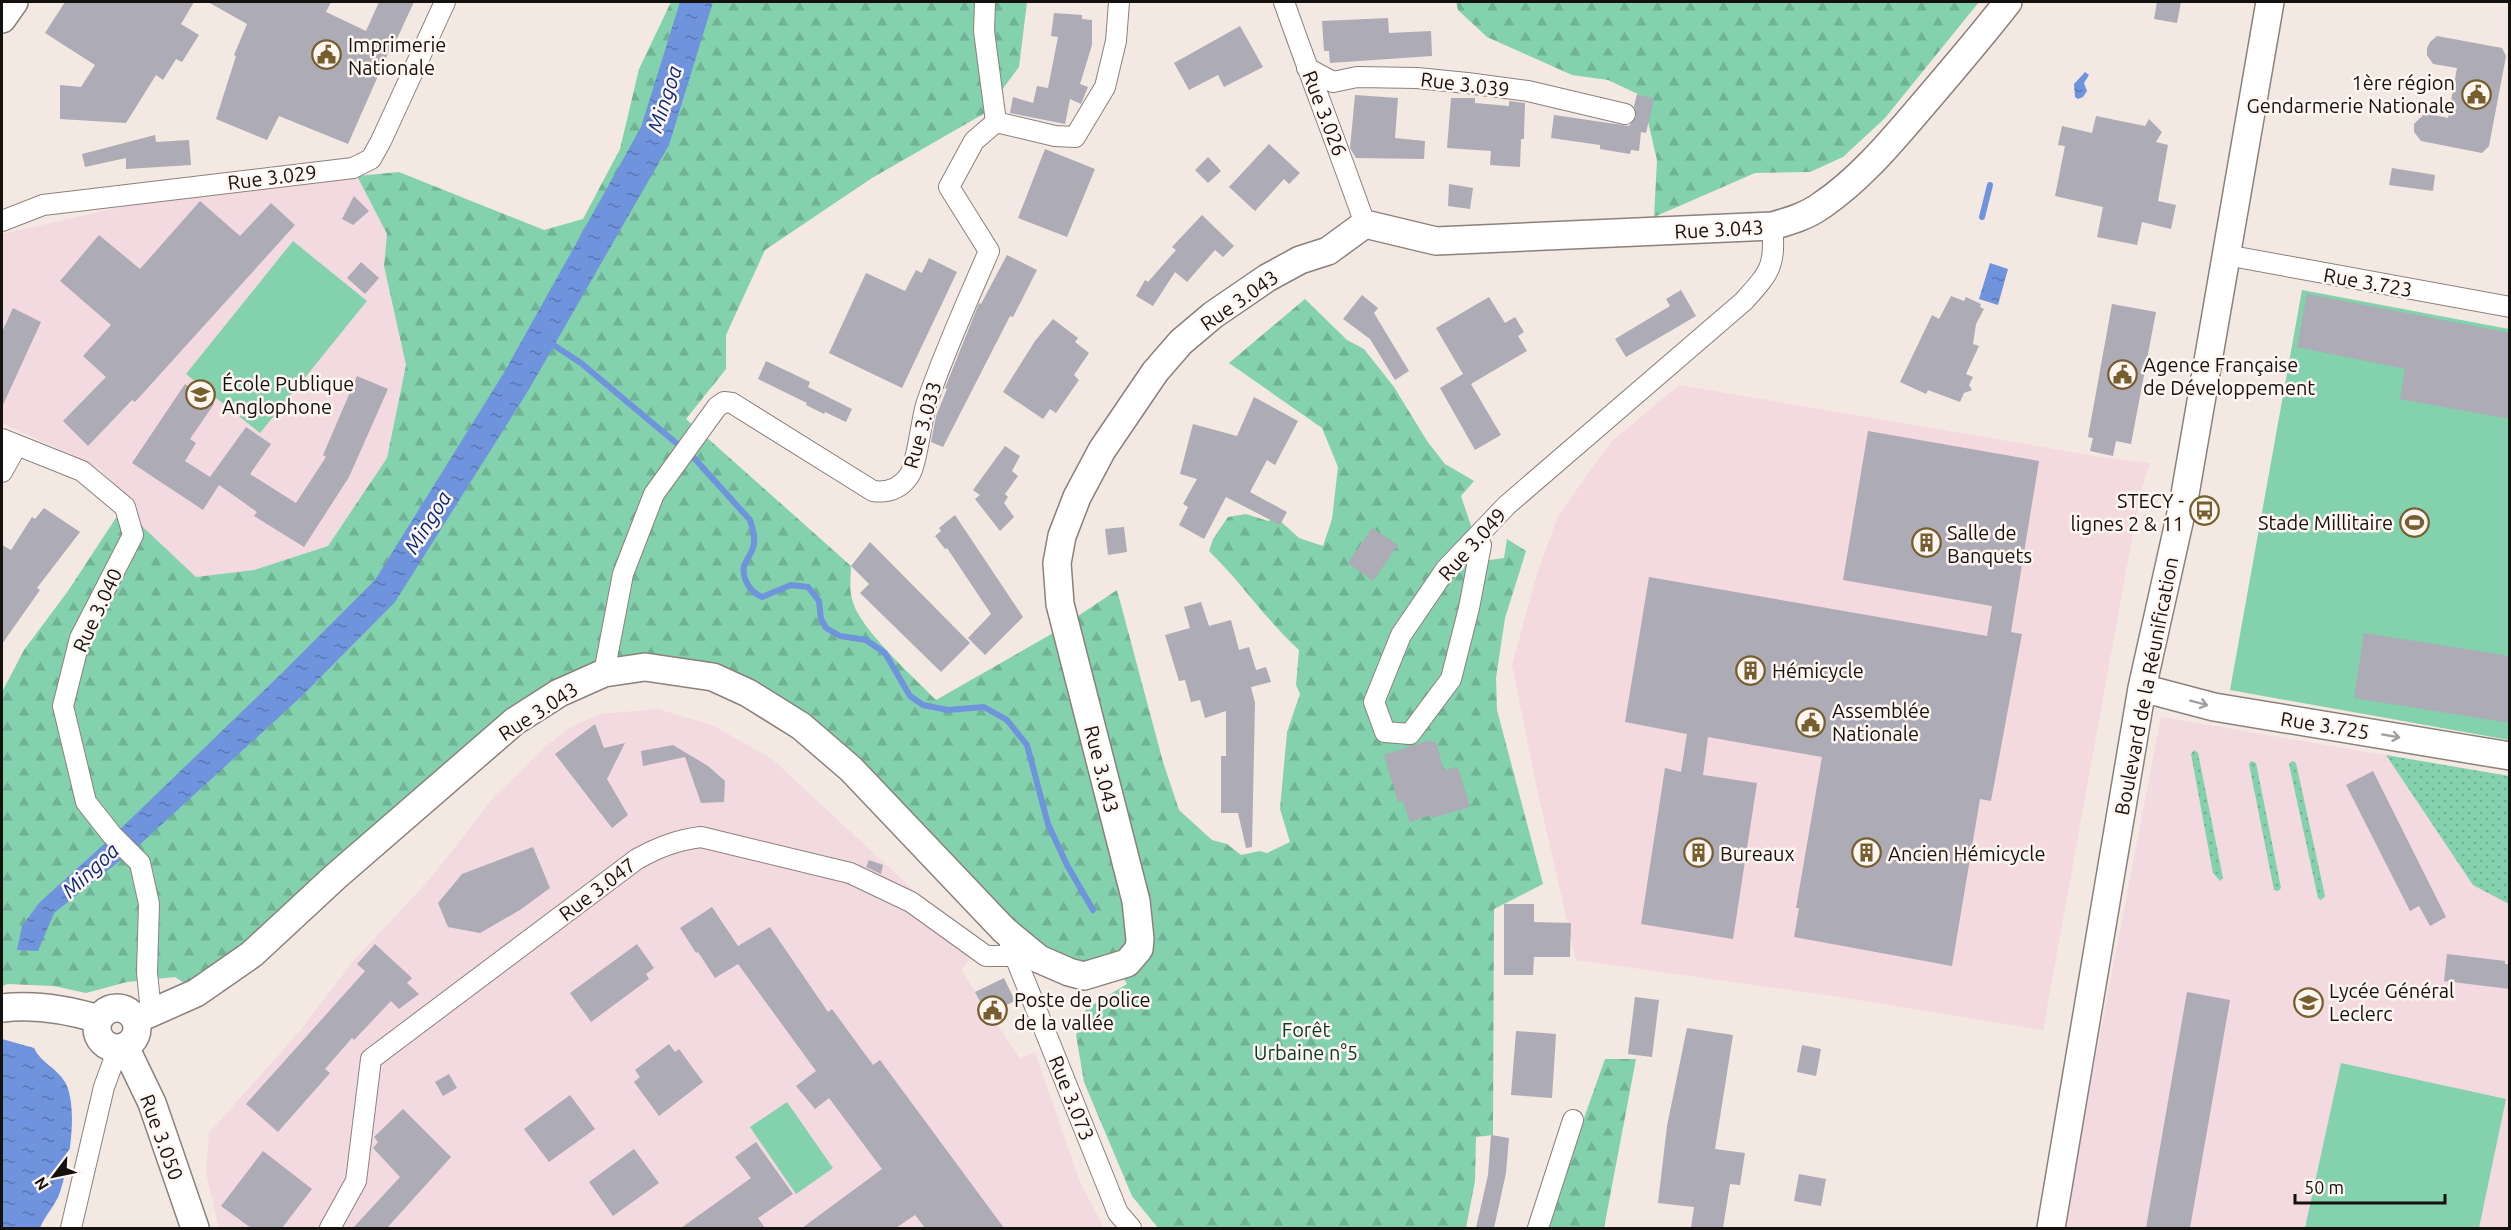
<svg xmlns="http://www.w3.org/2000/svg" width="2511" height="1230" font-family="Ubuntu,sans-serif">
	<defs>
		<pattern id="grass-dots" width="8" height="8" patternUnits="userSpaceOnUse" patternTransform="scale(1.5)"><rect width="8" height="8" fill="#83d1ad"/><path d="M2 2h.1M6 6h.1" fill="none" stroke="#70b294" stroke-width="1.8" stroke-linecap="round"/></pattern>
		<pattern id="forest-firs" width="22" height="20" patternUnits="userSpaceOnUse" patternTransform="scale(1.5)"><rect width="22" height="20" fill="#83d1ad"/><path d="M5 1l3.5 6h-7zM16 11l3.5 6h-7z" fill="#70b294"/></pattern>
		<pattern id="water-ripples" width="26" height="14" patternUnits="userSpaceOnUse" patternTransform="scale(1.5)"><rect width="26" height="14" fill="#6f94dd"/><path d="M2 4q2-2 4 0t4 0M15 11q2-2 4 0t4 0" fill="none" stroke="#5a77b2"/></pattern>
	</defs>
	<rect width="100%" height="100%" fill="#f3e8e2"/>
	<!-- commercial -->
	<path fill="#f4d9de" d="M1679 385 2107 458 2150 463 2140 494 2043 1030 1833 996 1576 960 1535 780 1512 665 1537 574 1558 516 1611 442Z"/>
	<!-- education -->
	<path fill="#f3d9e0" d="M357 176 387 234 384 266 406 365 387 458 328 546 254 570 196 577 144 528 125 504 100 468 2 423V234L184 193Z
		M658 709 714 726 772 759 922 898 971 957 961 970 1020 1059 1035 1052 1080 1182 1104 1228H219L206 1173 209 1133 300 1031 354 960 431 878 494 797 546 746 573 726 601 714Z
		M2161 717 2509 776V1228H2063Z"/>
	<!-- grass -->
	<path fill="url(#grass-dots)" d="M2194 750 2198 753 2223 878 2220 881 2213 873 2191 754Z
		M2386 755 2509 776V904L2473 885Z
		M2251 761 2256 763 2281 888 2278 891 2274 890 2249 764Z
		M2292 761 2296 763 2325 896 2321 900 2318 898 2289 764Z"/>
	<!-- forest -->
	<path fill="url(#forest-firs)" d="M671 2H1027L1019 67 985 113 872 178 765 250 726 335V369L686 419 851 566C851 576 849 589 852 599 859 629 914 677 936 700L1048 636 1117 590 1163 762 1179 810 1212 840 1227 844 1241 855 1260 851 1267 853 1290 842 1280 809 1287 732 1300 694 1296 685 1299 650C1265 619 1242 583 1209 551L1213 539 1228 517 1246 514 1268 521 1277 518 1299 538 1323 546 1332 519 1338 467 1322 428 1229 363 1305 299 1347 340 1364 349 1394 387 1427 441 1445 464 1474 481 1461 496 1483 561 1504 558 1507 539 1526 551 1505 618 1496 678 1497 710 1543 884 1494 909 1493 1135 1476 1137 1475 1181 1466 1228H1158L1132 1196 1084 1082 1076 1035 1086 1009 1127 984 1116 966 1056 964 801 727 670 670 559 695 198 992 175 977 127 982 86 993 54 986 8 984 2 986V692L24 650 68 591 125 504 144 528 196 577 254 570 328 546 387 458 406 365 384 266 387 234 357 176 399 172 544 230 583 219 620 149 639 69Z
		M1456 2H1979L1885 118 1843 157 1810 172 1755 173 1654 217 1657 160 1642 96 1608 80 1572 75 1487 37 1458 10Z
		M1605 1059H1636L1604 1228H1545Z"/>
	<!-- park -->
	<path fill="#83d1ad" d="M293 241 367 301 260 433 186 374Z
		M2302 290 2509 329V740L2230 690Z
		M2341 1063 2506 1099 2479 1228H2305Z
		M787 1102 833 1168 796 1194 750 1127Z"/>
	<!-- water -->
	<path fill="url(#water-ripples)" d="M680 2H713L669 145 528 391 395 602 302 696 136 848 54 913 38 951 17 950 22 926 40 902 113 836 282 673 375 580 505 371 641 127Z
		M2085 72 2089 75 2084 83 2087 91 2083 97 2078 99 2075 97 2074 84Z
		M1990 263 2008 269 1998 305 1979 299Z
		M2 1039 34 1048C41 1063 57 1068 65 1082 79 1107 69 1166 60 1192 56 1205 45 1215 40 1228H2Z"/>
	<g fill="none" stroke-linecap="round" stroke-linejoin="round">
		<!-- stream -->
		<path stroke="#6f94dd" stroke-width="6" d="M1982 217 1990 185
			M549 342 581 363 694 458 750 520C753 529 756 539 753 548 751 554 746 560 744 566 742 579 750 592 762 597L791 585 808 587 819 601 821 619 826 628 840 636 866 640 885 653 910 696 923 705 948 710 984 707 1007 720 1027 745 1048 824 1067 865 1093 910"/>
	</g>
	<!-- building -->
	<path fill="#adabb5" d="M65 2H194L181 24 199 35 182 62 176 59 163 80 156 75 126 123 60 119V85L81 87 95 65 45 33Z
		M208 2H331L326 12 366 31 379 2H414L395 43 393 42 348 144 279 116 267 140 216 119 236 56 234 55 247 24Z
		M2157 2H2181L2177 23 2154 19Z
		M1054 13 1082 15V19L1092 20V45L1080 84 1088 87 1081 104 1070 99 1065 124 1010 113 1013 97 1033 103 1037 86 1048 88 1058 37 1051 36Z
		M1388 18 1389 33 1431 31 1432 56 1330 63 1329 51H1324L1322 21Z
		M1240 26 1263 67 1224 87 1218 75 1189 90 1174 63Z
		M2437 36 2502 48 2506 56 2489 146 2482 153 2421 141 2414 132V124L2425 113 2448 118 2457 68 2433 64 2427 55V48L2430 42Z
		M1637 94 1654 99 1646 133 1641 132 1639 151 1631 150 1630 154 1600 149V145L1551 138 1554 115 1629 126 1636 117 1634 106Z
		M1355 95 1398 98 1395 138 1425 141 1424 159 1356 158 1350 148Z
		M1451 98H1475V103L1509 106V101L1525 103 1524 134V139H1521L1520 167 1490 165 1491 151 1447 148Z
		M2096 116 2145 126 2149 119 2162 132 2156 142 2168 145 2158 201 2176 205 2171 229 2142 222 2137 245 2097 237 2103 207 2055 196 2065 146 2058 145 2062 126 2092 133Z
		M155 135 156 142 189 140 191 165 126 169V158L85 167 82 154Z
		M1269 144 1300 173 1289 184 1284 179 1255 211 1229 187Z
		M1045 149 1095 169 1067 237 1018 218Z
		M1208 157 1221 171 1208 183 1195 170Z
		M2392 168 2435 175 2433 191 2389 185Z
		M1449 184 1473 188 1470 209 1448 206Z
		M354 196 369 211 353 225 342 219Z
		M200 201 240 236 271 203 295 225 135 402 132 400 88 446 63 421 106 377 83 356 111 325 60 281 99 235 140 269Z
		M1202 215 1234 246 1223 257 1215 250 1187 282 1175 272 1153 306 1136 296 1145 280 1148 282 1176 250 1172 247Z
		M1007 255 1037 270 1013 317 1010 316 943 447 931 442 936 416 947 389 945 388 979 303 981 304Z
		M929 258 957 272 902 388 829 353 866 273 905 291 916 270 922 273Z
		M361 262 379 278 365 294 347 278Z
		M1681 290 1696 316 1626 357 1615 339 1670 306 1666 299Z
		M2307 294 2510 333V419L2400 399 2405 369 2297 347Z
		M1362 295 1378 308 1374 313 1409 371 1395 380 1370 339 1343 319Z
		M1951 296 1964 301 1966 297 1981 304 1980 307 1984 309 1976 324 1973 344 1979 346 1966 374 1973 377 1969 385 1972 390 1964 393 1960 402 1928 390 1926 394 1900 382 1932 315 1939 319Z
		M1489 297 1505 323 1515 317 1524 332 1518 336 1527 351 1471 384 1501 435 1475 450 1440 388 1463 374 1436 328Z
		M2112 304 2156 312 2131 444 2116 441 2113 456 2090 451 2093 438 2088 437Z
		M13 308 41 322 2 407V332Z
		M1053 319 1078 338 1075 342 1089 353 1074 375 1079 380 1056 413 1050 409 1043 419 1003 392 1035 341Z
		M766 361 810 382 808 387 852 409 846 422 825 412 824 414 806 405 807 403 758 379Z
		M357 376 388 389 349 477 304 547 254 516 257 512 219 485 203 510 132 463 185 384 214 404 190 439 196 443 185 461 210 477 246 427 271 444 250 474 296 503 326 457 323 455Z
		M1254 397 1298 421 1275 465 1267 460 1250 492 1287 512 1280 525 1226 497 1204 539 1179 525 1188 507 1183 504 1197 479 1180 474 1193 424 1237 436Z
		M1868 431 2039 461 2011 632 2022 634 1991 801 1980 799 1952 966 1794 937 1799 908H1796L1822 757 1708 737 1703 775 1757 783 1733 939 1641 924 1665 768 1681 772 1687 734 1625 722 1649 577 1987 636 1992 606 1843 580Z
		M1005 446 1020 456 1012 471 1018 476 1005 494 1008 497 1004 503 1014 517 1000 531 975 499 980 495 973 490Z
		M44 508 80 532 37 588 40 590 2 644V545L11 550 32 517 35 519Z
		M955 515 1023 617 985 655 968 638 991 614 947 548 945 549 935 536 941 531 939 528Z
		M1124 527 1127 552 1108 555 1105 529Z
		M1372 528 1398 545 1373 581 1348 563Z
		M870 542 970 643 941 672 860 593 869 584 851 566Z
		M1201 602 1209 626 1231 620 1239 650 1249 647 1256 670 1266 667 1271 682 1251 687 1255 703 1252 847 1246 848 1238 813H1221V756H1226V711L1205 718 1200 700 1191 702 1185 680 1179 681 1165 635 1190 628 1184 607Z
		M2364 633 2510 656V723L2354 698Z
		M595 724 604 748 625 743 607 779 628 815 612 828 555 754Z
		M1430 740 1436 743 1444 770 1458 767 1470 807 1432 818 1431 815 1410 822 1403 801 1398 802 1384 755Z
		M673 745 708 766 725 781 724 802 701 803 685 757 643 766 641 751Z
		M2373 771 2446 917 2430 926 2419 906 2410 911 2346 785Z
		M533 847 550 888 520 910 480 933 448 927 438 903 462 874Z
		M869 860 883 865 881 874 866 867Z
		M1504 904H1534V922L1571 923 1570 957H1534L1533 975H1504Z
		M712 907 738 946 770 927 828 1012 832 1009 873 1065 880 1060 1004 1228H925L915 1215 896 1228H802L882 1169 829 1098 815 1109 796 1086 816 1071 738 964 715 978 698 952 696 953 680 928Z
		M375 944 412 978 407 983 419 994 399 1009 391 1001 354 1040 352 1038 325 1069 330 1073 278 1132 246 1104 365 971 357 964Z
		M637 944 654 968 646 974 649 979 591 1022 570 993Z
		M2447 954 2505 961V964H2510V989L2444 981Z
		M1004 978 1015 1001 987 1014 975 992Z
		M2187 992 2230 1000 2190 1228H2146Z
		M1635 997 1659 1000 1652 1057 1628 1054Z
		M1687 1028 1733 1035 1715 1149 1745 1153 1740 1185 1730 1184 1723 1228H1691L1694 1207 1658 1203 1667 1126Z
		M1516 1031 1556 1034 1552 1098 1511 1095Z
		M669 1044 675 1052 679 1049 703 1082 659 1116 634 1082 640 1077 635 1070Z
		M1802 1045 1821 1049 1816 1076 1797 1072Z
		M449 1074 457 1088 443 1096 435 1082Z
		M570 1095 595 1129 549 1162 524 1129Z
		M403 1109 451 1157 387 1228H353L400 1177 373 1148 378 1142 374 1137Z
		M1491 1135 1509 1138 1506 1173 1494 1228H1476L1488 1175Z
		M756 1142 793 1194 758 1218 765 1228H681L751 1178 735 1157Z
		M634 1149 659 1183 613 1216 589 1182Z
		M263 1151 312 1189 282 1228H251L221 1206Z
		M1799 1174 1826 1179 1821 1206 1794 1201Z"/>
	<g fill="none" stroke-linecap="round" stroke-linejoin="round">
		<defs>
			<path id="street" d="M985 2 984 31 996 122
				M1284 2C1310 76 1339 150 1365 224
				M1307 68 1333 82 1357 77 1417 78 1467 83 1528 91 1625 114
				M2 221 43 205 353 168 371 159 381 141 445 2
				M2226 255 2510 307
				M2 439 82 471 125 507 133 535 80 638 63 706 86 802 112 835 140 863 149 904 147 972 151 1013
				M2 472 16 447
				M1481 545 1469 608 1451 679 1410 734 1385 732 1374 702 1401 635 1446 569 1507 505 1744 301C1770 272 1776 266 1772 226
				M604 673 623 574 654 494 717 407 724 402 732 403 873 491C888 493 900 489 909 476 917 464 921 422 926 405 944 352 967 302 989 251L949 187 974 141 996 122 1055 136 1075 137 1105 87 1116 41 1119 2
				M1010 944 1118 1213 1131 1228
				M71 1228 104 1087 118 1049
				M330 1228 356 1181 371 1059 637 859C659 847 677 840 701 837L850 873 911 902 986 956H1015
				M1538 1228 1573 1120"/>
			<path id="secondary" d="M2 19 14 2
				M2142 688 2214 707 2510 756
				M97 1028a20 20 0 1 1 40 0a20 20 0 1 1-40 0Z
				M2 1008C33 1004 69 1010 99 1019
				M135 1020 196 993 252 954 335 877 515 721 559 693 604 673 645 667 713 677 748 693 801 726 851 769 1004 930 1039 959 1069 972 1084 976 1127 963 1139 949 1140 939 1136 901 1060 604 1057 563 1062 536 1077 497 1102 450 1155 372 1181 342 1213 315 1267 278 1300 260 1328 251 1365 224 1436 241 1772 226C1790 221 1807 216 1822 205 1860 179 1890 143 1920 108 1950 73 1980 38 2008 2
				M125 1047 152 1103 195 1228
				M2051 1228 2142 688 2184 500 2270 2"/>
		</defs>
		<!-- street casing -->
		<use href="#street" stroke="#8b817c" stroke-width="22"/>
		<!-- secondary casing -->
		<use href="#secondary" stroke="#8b817c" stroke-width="30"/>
		<!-- street -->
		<use href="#street" stroke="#fff" stroke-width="20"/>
		<!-- secondary -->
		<use href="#secondary" stroke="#fff" stroke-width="27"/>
	</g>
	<!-- one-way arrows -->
	<defs><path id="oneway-shaft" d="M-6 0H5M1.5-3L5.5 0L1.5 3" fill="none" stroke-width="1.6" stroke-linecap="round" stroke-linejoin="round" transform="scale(1.5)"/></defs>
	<g stroke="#a1a09f">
		<use href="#oneway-shaft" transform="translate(2199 703) rotate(15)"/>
		<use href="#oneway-shaft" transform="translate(2391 736) rotate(10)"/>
	</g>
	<!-- icons -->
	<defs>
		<symbol id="civic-ring" viewBox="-11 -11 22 22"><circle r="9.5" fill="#fff6f1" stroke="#765e2f" stroke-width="1.5"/><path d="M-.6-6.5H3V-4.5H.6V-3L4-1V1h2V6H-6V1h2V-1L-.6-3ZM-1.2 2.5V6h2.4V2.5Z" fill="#765e2f"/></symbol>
		<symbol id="school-ring" viewBox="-11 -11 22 22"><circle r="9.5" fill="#fff6f1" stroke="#765e2f" stroke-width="1.5"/><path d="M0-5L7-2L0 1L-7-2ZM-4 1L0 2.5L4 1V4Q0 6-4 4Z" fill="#765e2f"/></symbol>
		<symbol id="bus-ring" viewBox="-11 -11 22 22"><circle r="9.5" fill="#fff6f1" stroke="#765e2f" stroke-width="1.5"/><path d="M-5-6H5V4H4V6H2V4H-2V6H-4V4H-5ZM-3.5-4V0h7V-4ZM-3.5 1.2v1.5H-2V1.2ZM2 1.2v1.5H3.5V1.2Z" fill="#765e2f"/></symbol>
		<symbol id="stadium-ring" viewBox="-11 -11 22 22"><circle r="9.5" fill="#fff6f1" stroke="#765e2f" stroke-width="1.5"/><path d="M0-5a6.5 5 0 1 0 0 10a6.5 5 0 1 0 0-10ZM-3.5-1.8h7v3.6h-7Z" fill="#765e2f"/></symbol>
		<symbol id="building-ring" viewBox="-11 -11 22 22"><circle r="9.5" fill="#fff6f1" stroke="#765e2f" stroke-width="1.5"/><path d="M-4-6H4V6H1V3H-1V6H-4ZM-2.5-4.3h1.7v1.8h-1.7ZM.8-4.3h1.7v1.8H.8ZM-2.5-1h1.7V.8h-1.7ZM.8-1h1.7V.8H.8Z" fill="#765e2f"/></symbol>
	</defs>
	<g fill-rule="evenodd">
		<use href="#civic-ring" x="310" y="38" width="33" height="33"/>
		<use href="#civic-ring" x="2460" y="78" width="33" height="33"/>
		<use href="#civic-ring" x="2106" y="358" width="33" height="33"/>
		<use href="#school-ring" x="184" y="378" width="33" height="33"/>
		<use href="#bus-ring" x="2188" y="494" width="33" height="33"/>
		<use href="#stadium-ring" x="2398" y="506" width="33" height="33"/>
		<use href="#building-ring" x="1910" y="526" width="33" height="33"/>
		<use href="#building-ring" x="1734" y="654" width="33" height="33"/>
		<use href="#civic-ring" x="1794" y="706" width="33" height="33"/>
		<use href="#building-ring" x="1682" y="836" width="33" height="33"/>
		<use href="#building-ring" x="1850" y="836" width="33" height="33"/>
		<use href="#school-ring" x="2292" y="986" width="33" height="33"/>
		<use href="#civic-ring" x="976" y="994" width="33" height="33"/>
	</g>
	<g text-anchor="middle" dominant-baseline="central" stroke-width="5" stroke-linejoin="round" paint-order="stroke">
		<!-- poi labels -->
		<g font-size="20" fill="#14110f" stroke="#fff6f1" text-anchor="start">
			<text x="348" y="44">Imprimerie<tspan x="348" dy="23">Nationale</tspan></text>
			<text x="2455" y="82" text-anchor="end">1ère région<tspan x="2455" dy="23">Gendarmerie Nationale</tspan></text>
			<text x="2143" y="364">Agence Française<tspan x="2143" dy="23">de Développement</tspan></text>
			<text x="222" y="383">École Publique<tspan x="222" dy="23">Anglophone</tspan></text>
			<text x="2184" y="500" text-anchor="end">STECY -<tspan x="2184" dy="23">lignes 2 &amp; 11</tspan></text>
			<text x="2393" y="522" text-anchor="end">Stade Millitaire</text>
			<text x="1947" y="532">Salle de<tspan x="1947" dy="23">Banquets</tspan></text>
			<text x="1772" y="670">Hémicycle</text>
			<text x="1832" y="710">Assemblée<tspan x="1832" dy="23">Nationale</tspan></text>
			<text x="1720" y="853">Bureaux</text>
			<text x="1888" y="853">Ancien Hémicycle</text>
			<text x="2329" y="990">Lycée Général<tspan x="2329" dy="23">Leclerc</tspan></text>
			<text x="1014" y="999">Poste de police<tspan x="1014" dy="23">de la vallée</tspan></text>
		</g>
		<!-- street labels -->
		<g font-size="20" fill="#14110f" stroke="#fff6f1">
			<text transform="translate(1465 84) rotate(7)">Rue 3.039</text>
			<text transform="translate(1325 113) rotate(69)">Rue 3.026</text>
			<text transform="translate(272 177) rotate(-7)">Rue 3.029</text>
			<text transform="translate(1719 229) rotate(-3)">Rue 3.043</text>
			<text transform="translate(2368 282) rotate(10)">Rue 3.723</text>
			<text transform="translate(1239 300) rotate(-35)">Rue 3.043</text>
			<text transform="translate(922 425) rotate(-74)">Rue 3.033</text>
			<text transform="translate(1472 544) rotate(-48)">Rue 3.049</text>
			<text transform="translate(97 610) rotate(-65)">Rue 3.040</text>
			<text transform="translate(2146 686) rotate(-79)">Boulevard de la Réunification</text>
			<text transform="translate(538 711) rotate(-33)">Rue 3.043</text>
			<text transform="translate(2325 725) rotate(9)">Rue 3.725</text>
			<text transform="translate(1102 769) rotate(76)">Rue 3.043</text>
			<text transform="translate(597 889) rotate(-37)">Rue 3.047</text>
			<text transform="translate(1072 1098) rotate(68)">Rue 3.073</text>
			<text transform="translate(162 1137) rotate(70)">Rue 3.050</text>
		</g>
		<!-- park labels -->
		<g font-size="20" fill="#093826" stroke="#fff6f1">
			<text x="1306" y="1029">Forêt<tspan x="1306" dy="23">Urbaine n°5</tspan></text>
		</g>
		<!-- water labels -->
		<g font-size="21" font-style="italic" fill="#06297d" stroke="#fff6f1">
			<text transform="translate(664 99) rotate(-72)">Mingoa</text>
			<text transform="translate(427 522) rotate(-58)">Mingoa</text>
			<text transform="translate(90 870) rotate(-43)">Mingoa</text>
		</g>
	</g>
	<!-- border -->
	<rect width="2511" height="1230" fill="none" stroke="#14110f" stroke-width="6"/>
	<!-- north arrow -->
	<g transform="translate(54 1176) rotate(238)" stroke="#fff6f1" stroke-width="4.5" paint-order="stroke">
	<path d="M0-4.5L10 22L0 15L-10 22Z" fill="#14110f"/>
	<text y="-9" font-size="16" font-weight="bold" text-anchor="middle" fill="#14110f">N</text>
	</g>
	<!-- scale -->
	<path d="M2295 1194v9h150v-9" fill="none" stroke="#14110f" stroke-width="3"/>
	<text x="2304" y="1194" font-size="18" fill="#14110f" stroke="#fff6f1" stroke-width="4.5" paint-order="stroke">50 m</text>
</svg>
